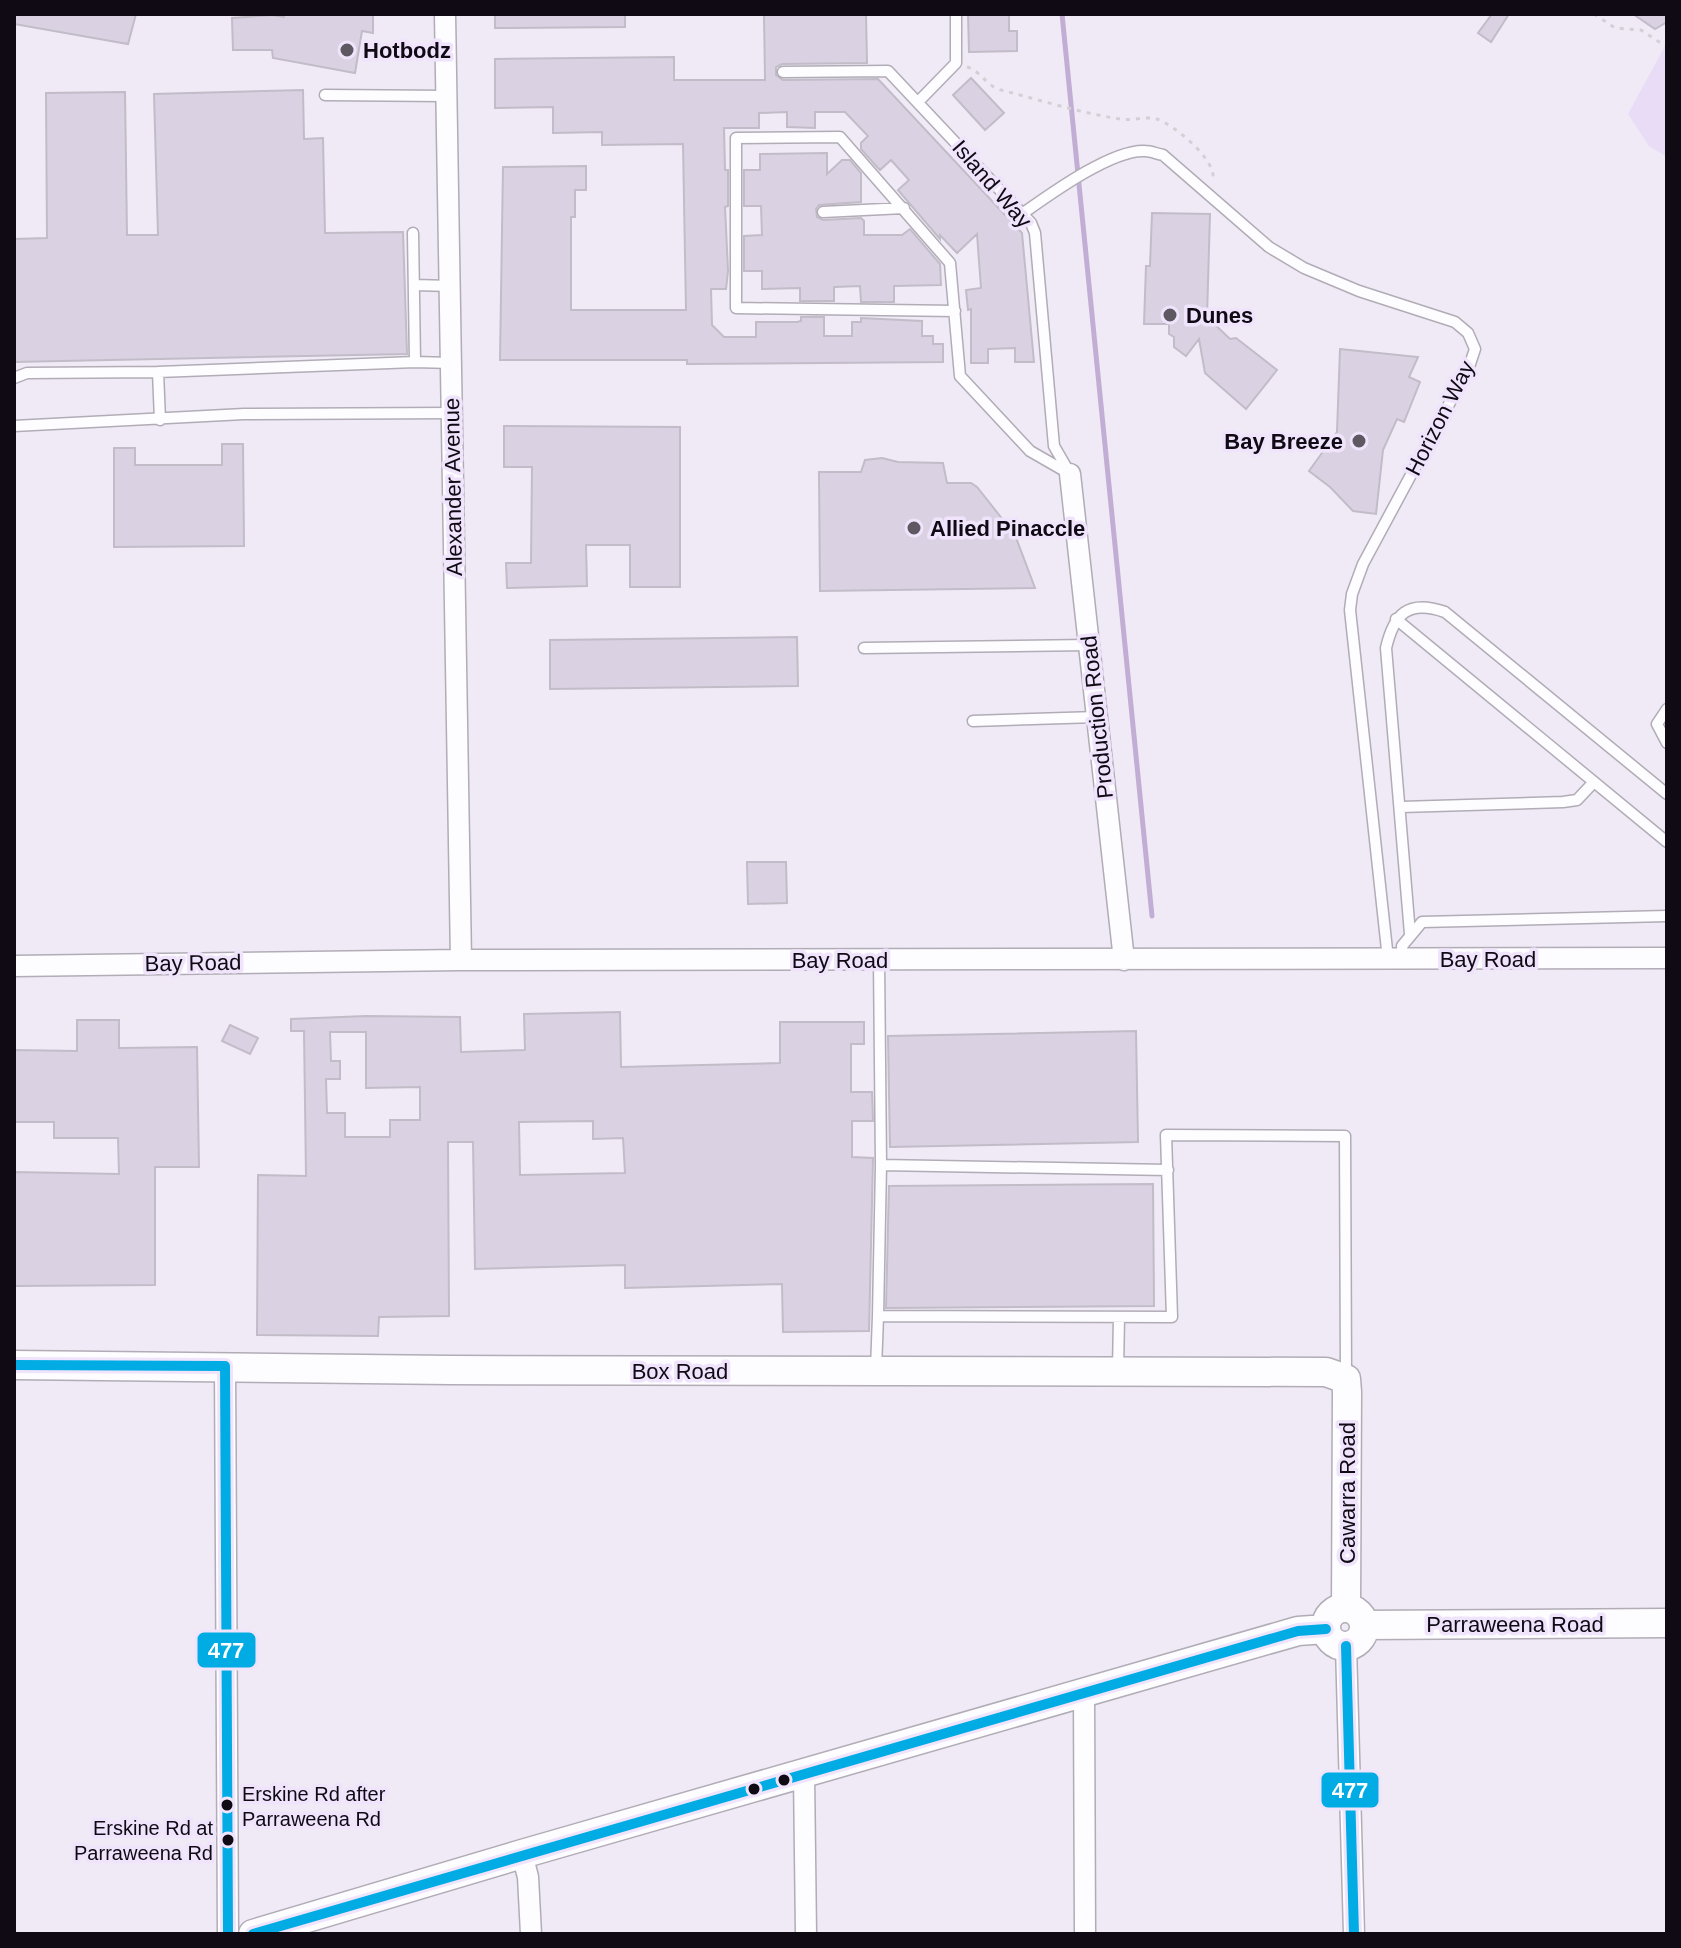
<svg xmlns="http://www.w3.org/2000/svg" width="1681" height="1948" font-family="Helvetica,sans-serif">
	<rect width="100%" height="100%" fill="#f0eaf6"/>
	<!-- green -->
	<path fill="#e9dcf7" d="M1664 48 1667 52V157L1649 146 1628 114Z"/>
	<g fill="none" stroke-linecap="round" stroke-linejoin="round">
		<!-- stream -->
		<path stroke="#c2aed4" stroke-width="5" d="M1062 14 1152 916"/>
	</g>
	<!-- building -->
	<path fill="#dad2e2" stroke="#c1bcc7" stroke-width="2" fill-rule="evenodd" d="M14 14H136L128 44 14 24Z
		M284 14H373V33L362 31 355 73 273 58 272 50H233L232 18 272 15 284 17Z
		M495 14H625V27L495 28Z
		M764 14H866L867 63 782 64 776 67V75L783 80 878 79 1022 233 1034 362H1015V348L988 349V363H971V309L968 310 966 290 981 288 977 234 957 253 940 235V239L898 190 909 180 891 160 880 170 877 167 861 149V143L868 136 845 112H815V128L787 127V112L759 113V128H724L725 170H728V206L725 207 728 271 726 289H711L712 325 724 337H756V322H797L801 321V317H824V336H852V322H861V318L922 321V336H933V344H943V362L687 364V360H500L503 167 586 166V190H575V217H571V310H686L683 144 602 145V132L553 133V107L495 108V59L674 57V80H765Z
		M968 14H1009V31H1017V51L969 52Z
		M1492 14H1509L1491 42 1478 33Z
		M1633 14H1667V22L1655 29Z
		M971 78 1004 113 985 130 953 95Z
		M303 90 304 139 323 138 325 233 403 232 407 354 14 362V239L47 238 46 93 125 92 127 235H158L154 94Z
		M827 153V174L842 160H850L861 173V202L819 205 816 209 817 217 823 220 861 218 864 221V235H902L910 229 940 264 941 285 894 286V302H861L860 286 834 287V301H800V288L762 289V271H744V236L762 235 761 206H744V170H760V154Z
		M1152 213 1210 214 1207 317 1230 339 1236 338 1277 370 1246 409 1205 373 1199 339 1186 356 1174 347V337L1169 334V324H1144L1146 266H1150Z
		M1340 349 1418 357 1409 377 1420 382 1404 422 1397 419 1383 450 1376 514 1353 511 1330 487 1309 471 1337 432Z
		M504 426 680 427V587H630V545H586L587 586 507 588 506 563H531L532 467H504Z
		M222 444H243L244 546 114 547V448H135V465H222Z
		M882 458 898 462 943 463 947 483H971L977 487 1015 535 1035 588 820 591 819 472H861L865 460Z
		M797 637 798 686 550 689V640Z
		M747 862H786L787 903 748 904Z
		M620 1012 621 1067 780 1063V1022H864V1044H851V1092H872L873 1121H852V1157L873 1158 869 1331 783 1332 782 1284 625 1288V1265L475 1269 473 1142H448L449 1316 379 1317 378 1336 257 1335 258 1175 306 1176 304 1031H291V1019L366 1016 460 1017 461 1052 525 1050 524 1014ZM330 1032H366V1088L420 1087V1120H390V1137H345V1113H327L326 1079H340V1061H331ZM593 1121V1139L623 1138 625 1173 520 1175 519 1122Z
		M77 1020H119V1048L197 1047 199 1167H155V1285L14 1286V1172L119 1174 118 1138H54V1122H14V1050L77 1051Z
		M230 1025 258 1038 250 1054 222 1041Z
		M1136 1031 1138 1142 890 1147 888 1036Z
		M1153 1184 1154 1306 886 1308 889 1186Z"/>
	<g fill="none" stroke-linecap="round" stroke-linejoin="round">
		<defs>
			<path id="lane" d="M783 72 888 71 1031 223 1035 233 1054 446 1069 472
				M325 95 446 96
				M918 102 956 63V14
				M823 212 904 208
				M1022 214C1049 195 1112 149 1145 151 1151 151 1157 154 1163 155L1269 247 1304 268 1359 291 1455 322 1468 333 1475 349 1469 367 1363 564 1352 594 1350 610 1388 959
				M413 233 415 362 451 363
				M415 285 450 286
				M955 311 736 308V138L840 137 950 263 960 376 1030 451 1070 474
				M158 372 160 420
				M14 378 27 373 158 372 415 362
				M14 426 244 414 452 413
				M1396 619 1667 842
				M864 648 1089 645
				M1667 709 1657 724 1667 743
				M973 721 1097 717
				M1401 807 1563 802 1577 800 1593 783
				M1410 934 1386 648C1394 614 1408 599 1445 612L1667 794
				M1403 959 1402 946 1422 922 1667 916
				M881 1165 1168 1170
				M878 1316 881 1165 879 960
				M876 1369 878 1316 1172 1317 1166 1135 1345 1136 1346 1377
				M1118 1370 1119 1317"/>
			<path id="street" d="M445 14 461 960
				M1070 474 1124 960
				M14 966 461 960 1667 958
				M225 1366 228 1934
				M1346 1646 1354 1934
				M1084 1693 1085 1934
				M804 1774 806 1934
				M522 1854 528 1877 531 1934"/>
			<path id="secondary" d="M14 1365 450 1370 1326 1372 1346 1379 1347 1392 1346 1608
				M1326 1627a19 19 0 1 1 38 0a19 19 0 1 1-38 0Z
				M1364 1625 1667 1623
				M253 1934 522 1854 1298 1631 1326 1629"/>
		</defs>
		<!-- lane casing -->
		<use href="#lane" stroke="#b1acb6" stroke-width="13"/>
		<!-- street casing -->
		<use href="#street" stroke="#b1acb6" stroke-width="23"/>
		<!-- secondary casing -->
		<use href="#secondary" stroke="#b1acb6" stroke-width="31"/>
		<!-- path -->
		<path stroke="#d2d0d5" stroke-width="3" stroke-dasharray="4 6" stroke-linecap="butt" d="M1594 14 1615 28 1641 30 1667 47
			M967 67C981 71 986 86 1001 90 1040 100 1081 113 1120 119 1132 121 1146 116 1157 119 1174 125 1216 159 1213 179"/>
		<!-- lane -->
		<use href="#lane" stroke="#fdfcfe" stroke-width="10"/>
		<!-- street -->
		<use href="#street" stroke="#fdfcfe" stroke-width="20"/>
		<!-- secondary -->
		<use href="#secondary" stroke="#fdfcfe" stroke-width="28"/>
		<defs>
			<path id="bus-1" d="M14 1365 225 1366
				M225 1366 228 1934
				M1346 1646 1354 1934
				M253 1934 1298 1631 1326 1629"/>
		</defs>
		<!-- bus-1 casing -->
		<use href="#bus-1" stroke="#f0e4fc" stroke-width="16"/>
		<!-- bus-1 -->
		<use href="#bus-1" stroke="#01ace4" stroke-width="10"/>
	</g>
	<!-- markers -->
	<g fill="#5e5863" stroke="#f0e4fc" stroke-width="3">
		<circle cx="347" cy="50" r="8"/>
		<circle cx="1170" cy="315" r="8"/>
		<circle cx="1359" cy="441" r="8"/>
		<circle cx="914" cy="528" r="8"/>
	</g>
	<g fill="#0f0a14" stroke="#f0e4fc" stroke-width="3">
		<circle cx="784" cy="1780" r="7"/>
		<circle cx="754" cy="1789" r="7"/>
		<circle cx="227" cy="1805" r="7"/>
		<circle cx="228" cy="1840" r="7"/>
	</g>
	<g text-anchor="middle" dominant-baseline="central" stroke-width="7" stroke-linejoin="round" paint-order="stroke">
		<!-- bus labels -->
		<g font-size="20" fill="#0f0a14" stroke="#f0e4fc" text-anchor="start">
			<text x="242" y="1794">Erskine Rd after<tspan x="242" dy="25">Parraweena Rd</tspan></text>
			<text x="213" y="1828" text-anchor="end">Erskine Rd at<tspan x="213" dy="25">Parraweena Rd</tspan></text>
		</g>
		<!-- poi labels -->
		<g font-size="22" font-weight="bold" fill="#0f0a14" stroke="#f0e4fc" text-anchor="start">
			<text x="363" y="50">Hotbodz</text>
			<text x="1186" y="315">Dunes</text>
			<text x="1343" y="441" text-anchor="end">Bay Breeze</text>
			<text x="930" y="528">Allied Pinaccle</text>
		</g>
		<!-- street labels -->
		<g font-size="22" fill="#0f0a14" stroke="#f0e4fc">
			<text transform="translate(992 184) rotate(49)">Island Way</text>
			<text transform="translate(1440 418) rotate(-63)">Horizon Way</text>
			<text transform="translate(453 487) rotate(-91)">Alexander Avenue</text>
			<text transform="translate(1097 717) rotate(-96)">Production Road</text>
			<text x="1488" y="959">Bay Road</text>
			<text x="840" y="960">Bay Road</text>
			<text transform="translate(193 963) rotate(-1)">Bay Road</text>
			<text x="680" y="1371">Box Road</text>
			<text transform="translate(1347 1493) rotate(-90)">Cawarra Road</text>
			<text x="1515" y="1624">Parraweena Road</text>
		</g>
	</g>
	<g stroke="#f0e4fc" stroke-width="3">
		<rect x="196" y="1631" width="61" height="38" rx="8" fill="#01ace4"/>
		<rect x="1320" y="1771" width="60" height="38" rx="8" fill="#01ace4"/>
	</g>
	<g font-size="22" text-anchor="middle" font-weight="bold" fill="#fff">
		<text x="226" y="1658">477</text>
		<text x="1350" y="1798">477</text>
	</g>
	<!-- border -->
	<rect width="1681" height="1948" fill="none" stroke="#0f0a14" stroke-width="32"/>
</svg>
